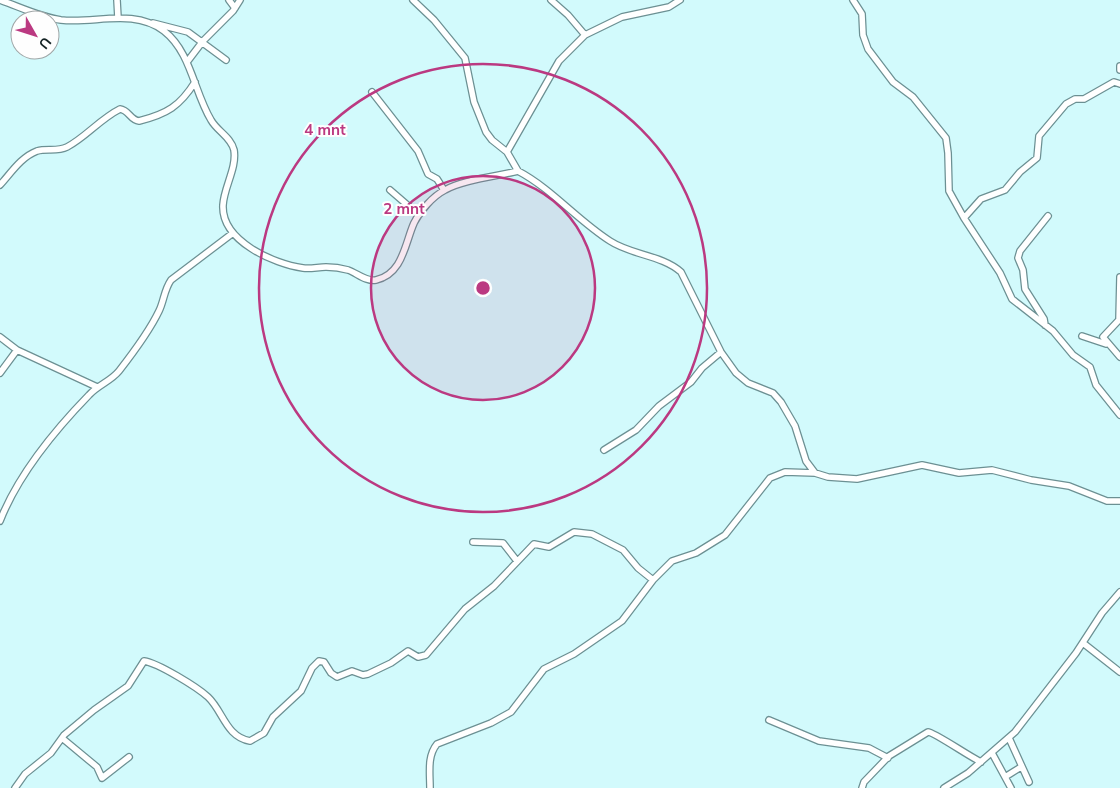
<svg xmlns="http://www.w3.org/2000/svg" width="1120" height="788" font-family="Mulish,sans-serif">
	<rect width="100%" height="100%" fill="#d2fafc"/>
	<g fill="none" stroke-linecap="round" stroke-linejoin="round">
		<defs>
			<path id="minor" d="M0 0C20 7 40 17 61 20 95 24 133 8 164 31 191 52 194 92 211 120 217 131 231 137 234 150 237 168 224 187 223 205 221 241 274 264 303 268 311 269 318 267 326 267 333 267 341 268 348 270 357 273 366 282 376 280 403 274 405 243 414 223 420 211 433 196 445 190 462 180 498 176 518 171 552 189 577 220 610 241 631 255 662 255 681 272L721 352 736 373 748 383 773 393 781 402 795 426 806 461 815 473 828 477 857 479 922 465 959 473 992 470 1031 480 1069 486 1107 501H1120
				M117 0 118 18
				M229 0 235 8
				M413 0 434 20 465 58 474 102 486 132 492 140 507 152 518 171
				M551 0 568 15 585 35
				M853 0 862 14 863 35 868 49 893 82 913 97 946 138 948 153 949 191 964 218 1000 273 1012 299 1053 331 1073 355 1090 367 1096 385 1120 415
				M153 23 188 32 226 60
				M187 62 203 41 233 11 240 0
				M1120 66V70
				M372 92 418 151 428 174 437 179 444 190
				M507 152 559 61 585 35 622 17 669 7 680 0
				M0 185C11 173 21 157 37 151 47 148 57 152 67 147 86 137 100 119 120 109 129 110 130 120 139 121 167 114 180 106 195 82
				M390 190 419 215
				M964 218 981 199 1005 190 1020 172 1037 158 1039 136 1066 104 1075 99H1084L1114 82 1120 84
				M1120 277 1119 320 1103 337 1120 357
				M1045 325 1044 319 1025 289 1023 270 1018 258 1020 251 1048 216
				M1082 336 1106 344
				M0 337 17 350 97 387
				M0 373 17 350
				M604 450 636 430 659 406 691 382 702 368 721 352
				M0 521C18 475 55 430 89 395 98 385 111 381 119 371 133 353 149 332 159 311 164 301 164 290 171 280L233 233
				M473 542 503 543 517 561
				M1083 643 1120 672
				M769 720 819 741 869 748 888 758
				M62 738 97 767 102 778 129 757
				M1009 738 1029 782
				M992 753 1011 788
				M1005 777 1021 767
				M15 788 25 774 51 753 64 735 94 710 128 686 144 661C158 663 197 687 208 697 223 711 226 737 250 741L264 733 273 717 301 691 312 668 319 661 324 662 331 673 337 677 352 671 363 675 368 674 391 663 408 651 418 657 426 655 465 609 494 586 534 544 549 547 574 532 592 534 623 550 638 568 653 580
				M430 788C430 773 427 756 437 744L491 723 511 712 544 669 574 654 622 621 653 580 672 561 696 553 725 535 770 478 785 472 815 473
				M862 788 864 782 889 756 928 732C934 732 970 757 981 762
				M944 788 968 773 1015 732 1076 653 1102 613 1120 592"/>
		</defs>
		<!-- minor casing -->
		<use href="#minor" stroke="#6c9093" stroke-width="8"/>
		<!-- minor -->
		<use href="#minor" stroke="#fff" stroke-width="5.5"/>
	</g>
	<!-- distance rings -->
	<circle cx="483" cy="288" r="112" fill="#bb3981" fill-opacity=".12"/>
	<g fill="none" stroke="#bb3981" stroke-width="2.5">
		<circle cx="483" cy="288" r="112"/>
		<circle cx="483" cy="288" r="224"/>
	</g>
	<circle cx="483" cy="288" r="8" fill="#bb3981" stroke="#fefefe" stroke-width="2.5"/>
	<g font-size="15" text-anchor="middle" font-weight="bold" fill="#bb3981" stroke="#fefefe" stroke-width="4" stroke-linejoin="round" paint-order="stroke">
		<text x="325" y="135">4 mnt</text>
		<text x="404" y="214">2 mnt</text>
	</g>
	<!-- north arrow -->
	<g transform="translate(35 35) rotate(129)"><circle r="24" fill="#fefefe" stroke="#a0a6a7"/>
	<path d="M0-4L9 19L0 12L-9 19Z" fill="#bb3981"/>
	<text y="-8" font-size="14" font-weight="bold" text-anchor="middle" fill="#142324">U</text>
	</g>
</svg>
